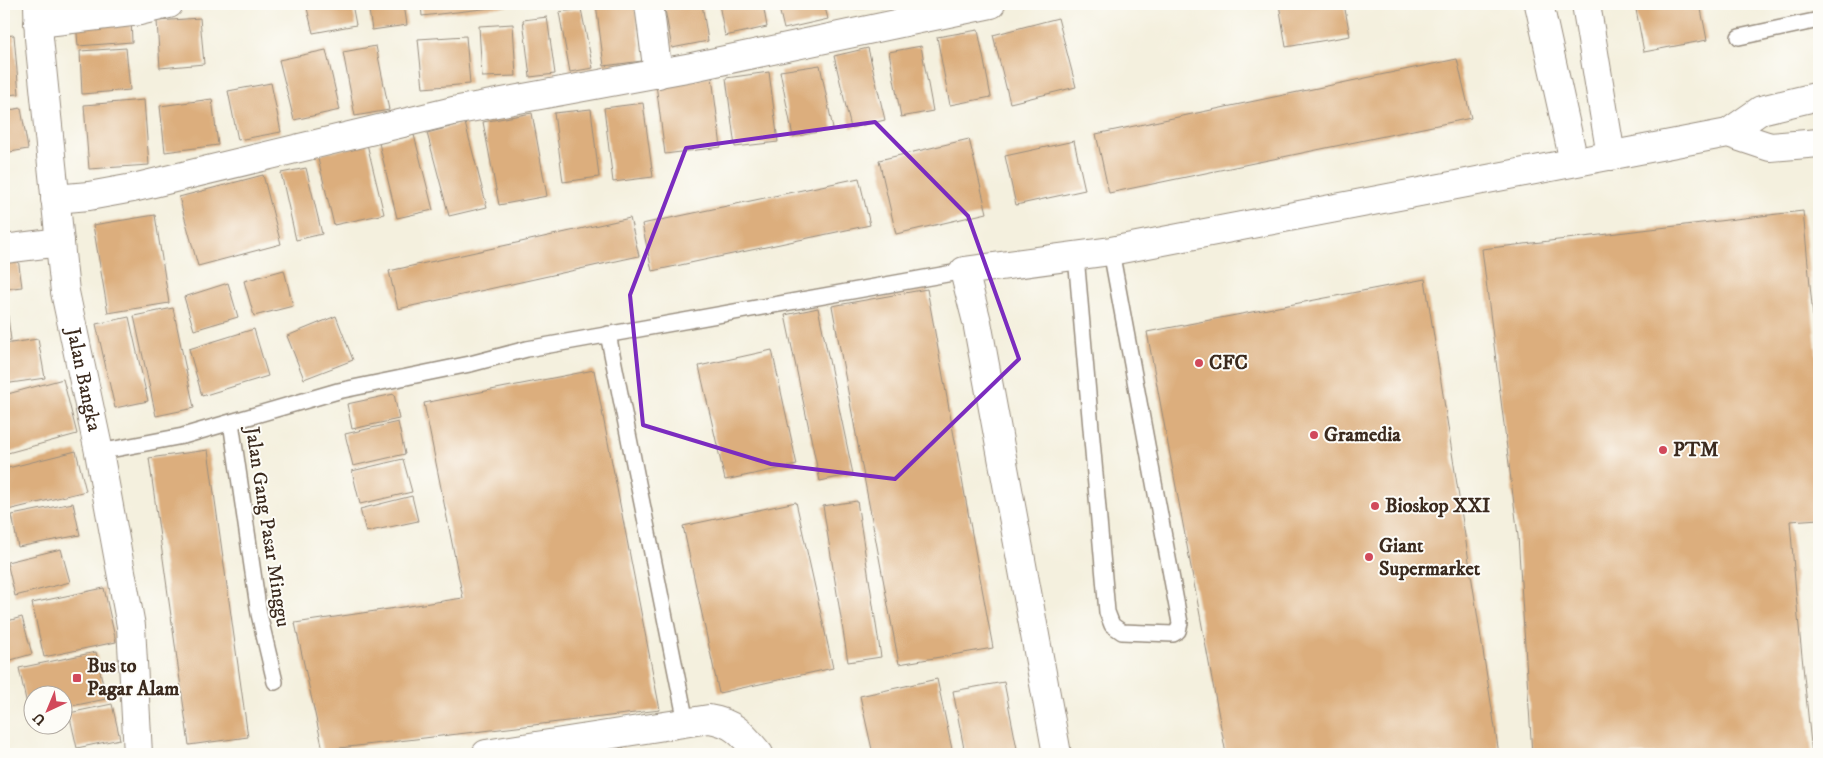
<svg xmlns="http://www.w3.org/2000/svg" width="1823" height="758" font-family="'IM FELL DW Pica',serif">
	<rect width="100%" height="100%" fill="#fdfcf7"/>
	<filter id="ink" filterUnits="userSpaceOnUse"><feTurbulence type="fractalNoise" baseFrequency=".02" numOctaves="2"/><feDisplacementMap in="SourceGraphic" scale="10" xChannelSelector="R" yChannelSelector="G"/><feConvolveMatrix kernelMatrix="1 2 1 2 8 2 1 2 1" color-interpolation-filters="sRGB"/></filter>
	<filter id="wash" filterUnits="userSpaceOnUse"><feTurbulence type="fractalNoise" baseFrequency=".0096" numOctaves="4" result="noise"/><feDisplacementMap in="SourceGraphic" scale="20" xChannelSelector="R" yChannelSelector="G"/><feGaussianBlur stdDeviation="1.12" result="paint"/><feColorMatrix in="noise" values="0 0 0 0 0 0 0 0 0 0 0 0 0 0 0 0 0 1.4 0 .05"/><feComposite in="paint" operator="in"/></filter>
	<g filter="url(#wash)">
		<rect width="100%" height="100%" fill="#f4f0de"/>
		<g id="blocks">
			<!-- building -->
			<path fill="#dcae7d" d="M306 4H352L356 25 313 33Z
				M368 4H404L407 25 372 30Z
				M421 4H517V5L422 16Z
				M596 4H635L642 61 604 66Z
				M664 4H702L708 41 672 48Z
				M719 4H763L767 27 725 36Z
				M778 4H824L828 19 784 29Z
				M832 4H869V8H832Z
				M880 4H959V7L880 8Z
				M1279 4H1344L1350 36 1286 47Z
				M1635 4H1700L1707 40 1644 52Z
				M581 9 593 68 570 72 559 12Z
				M131 17 132 42 78 46 76 21Z
				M547 17 555 74 530 77 523 20Z
				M200 18 204 64 160 68 157 21Z
				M1058 18 1076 87 1010 103 993 35Z
				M513 24 516 76 482 77 479 26Z
				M978 30 991 97 950 105 937 37Z
				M14 35 19 94 4 95V36Z
				M466 36 470 84 423 88 418 39Z
				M376 46 389 110 355 116 343 52Z
				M921 46 933 111 901 117 889 52Z
				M126 48 130 90 82 94 80 51Z
				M868 48 885 120 851 128 834 56Z
				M326 50 340 110 294 120 279 60Z
				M1457 59 1471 118 1109 193 1096 134Z
				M820 65 833 129 793 137 780 71Z
				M769 72 778 142 735 147 726 78Z
				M712 77 721 147 665 154 656 84Z
				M271 83 281 132 238 140 228 91Z
				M212 99 218 145 165 152 160 106Z
				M144 100 149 165 89 169 84 105Z
				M643 103 653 177 613 182 604 108Z
				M21 108 28 149 4 153V111Z
				M591 109 599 177 563 182 554 113Z
				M532 113 547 196 499 205 483 122Z
				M465 123 487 207 449 216 427 133Z
				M414 135 433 210 397 218 379 143Z
				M969 139 987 213 896 234 879 160Z
				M1074 141 1085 190 1016 205 1005 156Z
				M367 144 384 214 334 225 317 155Z
				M306 168 322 234 296 240 281 173Z
				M263 175 281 244 198 266 179 197Z
				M859 178 870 225 652 271 642 224Z
				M1803 211 1819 380V519L1790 521 1798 617 1812 754H1532L1518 536 1482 249Z
				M155 215 169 303 108 313 93 225Z
				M630 218 639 256 398 309 389 271Z
				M17 251 22 287 4 289V252Z
				M284 270 293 306 254 316 244 281Z
				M1425 279 1499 754H1226L1147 332Z
				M228 283 238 317 194 330 184 297Z
				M927 289 993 648 899 664 832 306Z
				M4 302H6L11 340 4 341Z
				M173 308 194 408 156 416 134 316Z
				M818 308 853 474 820 481 785 315Z
				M336 316 353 360 304 379 287 336Z
				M129 317 148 401 115 408 96 324Z
				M254 329 268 376 202 396 189 349Z
				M38 339 45 378 4 384V344Z
				M772 350 797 465 725 480 699 366Z
				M594 370 660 710 323 750 295 623 463 598 424 403Z
				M63 379 77 434 4 454V395Z
				M394 394 399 419 352 429 347 404Z
				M398 422 405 454 353 466 345 434Z
				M208 450 248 737 189 745 149 458Z
				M76 451 86 491 4 511V469Z
				M403 459 412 492 360 504 352 471Z
				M412 496 418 521 366 532 360 509Z
				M857 501 881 657 848 662 823 506Z
				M796 502 833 668 719 693 683 526Z
				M73 503 80 535 18 547 12 515Z
				M61 549 70 582 15 596 7 562Z
				M104 588 116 642 44 657 32 603Z
				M4 595 8 618 4 619Z
				M22 617 32 654 4 662V622Z
				M96 652 106 699 62 708V696H32V714H29L19 668Z
				M937 679 953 754H873L860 696Z
				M1004 682 1018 754H965L953 691Z
				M112 704 120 739 77 748 69 713Z
				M623 747 627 754H611Z"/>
		</g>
	</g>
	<g filter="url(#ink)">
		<use href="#blocks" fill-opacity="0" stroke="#988d7e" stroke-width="1"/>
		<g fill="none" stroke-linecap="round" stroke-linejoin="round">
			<defs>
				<path id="service" d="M1739 37 1819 20
					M1076 256 1107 612 1112 625 1122 632 1173 634 1178 631 1180 623 1111 251
					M608 334 686 722
					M231 422 338 391 470 364 527 349 964 271
					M99 452 183 436 231 422 259 614 275 682"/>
				<path id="minor" d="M649 4 658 74
					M1539 4 1574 162
					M1586 4 1611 156
					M38 23 140 11 169 4
					M1728 133 1770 147 1819 143
					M55 199 89 196 133 188 453 111 692 67 991 4
					M4 249 60 242
					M1057 754 977 322 964 271 1111 251 1728 133 1761 110 1819 96"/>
				<g id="tertiary">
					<path id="s1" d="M38 4 39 38 65 292 99 452 131 626 138 754"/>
					<path d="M486 754 709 719C735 723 743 735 759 754"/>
				</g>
			</defs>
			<!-- service casing -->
			<use href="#service" stroke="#988d7e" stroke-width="18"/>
			<!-- minor casing -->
			<use href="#minor" stroke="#988d7e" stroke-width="30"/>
			<!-- tertiary casing -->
			<use href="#tertiary" stroke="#988d7e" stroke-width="30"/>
			<!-- service -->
			<use href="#service" stroke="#fff" stroke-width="15"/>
			<!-- minor -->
			<use href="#minor" stroke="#fff" stroke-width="28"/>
			<!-- tertiary -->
			<use href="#tertiary" stroke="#fff" stroke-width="28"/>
		</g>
	</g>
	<!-- marked area -->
	<path fill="none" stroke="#7b2cbf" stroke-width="4" stroke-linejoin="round" d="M875 122 968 216 1019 359 895 479 771 464 643 425 630 295 686 148Z"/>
	<!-- markers -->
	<g fill="#d1495b" stroke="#fdfcf7" stroke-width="2">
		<circle cx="1199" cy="363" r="5"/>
		<circle cx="1314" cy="435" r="5"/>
		<circle cx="1663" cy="450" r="5"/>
		<circle cx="1375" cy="506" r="5"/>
		<circle cx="1369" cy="557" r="5"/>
		<rect x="72" y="673" width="10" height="10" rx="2.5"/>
	</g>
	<g text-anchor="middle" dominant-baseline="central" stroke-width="4" stroke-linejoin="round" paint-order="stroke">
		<!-- poi labels -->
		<g font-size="20" font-weight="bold" fill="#3b2a1e" stroke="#fdfcf7" text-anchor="start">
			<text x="1209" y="363">CFC</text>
			<text x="1324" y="435">Gramedia</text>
			<text x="1673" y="450">PTM</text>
			<text x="1385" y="506">Bioskop XXI</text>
			<text x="1379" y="546">Giant<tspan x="1379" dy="23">Supermarket</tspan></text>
			<text x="87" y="666">Bus to<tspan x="87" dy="23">Pagar Alam</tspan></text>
		</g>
		<!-- street labels -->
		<g font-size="20" fill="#3b2a1e" stroke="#fdfcf7">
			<text stroke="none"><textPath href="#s1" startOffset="379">Jalan Bangka</textPath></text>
			<text transform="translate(267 527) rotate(81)">Jalan Gang Pasar Minggu</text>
		</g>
	</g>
	<!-- margin -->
	<rect width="1823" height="758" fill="none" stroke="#fdfcf7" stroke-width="20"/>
	<!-- north arrow -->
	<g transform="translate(48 710) rotate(224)"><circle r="24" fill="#fdfcf7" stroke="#afa8a0"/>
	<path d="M0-4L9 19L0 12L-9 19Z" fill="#d1495b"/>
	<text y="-8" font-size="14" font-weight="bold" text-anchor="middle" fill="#3b2a1e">U</text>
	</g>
</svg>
